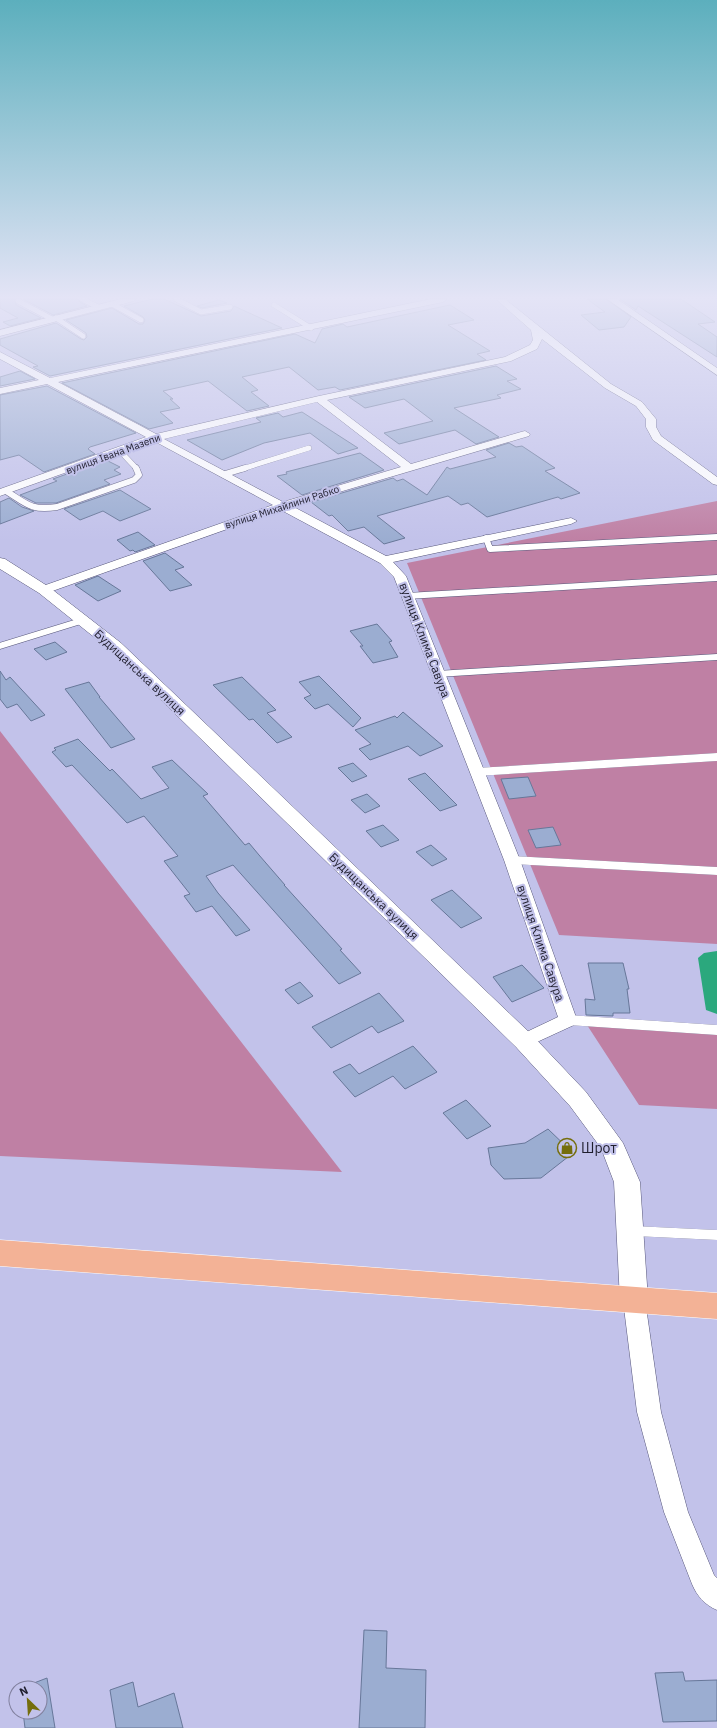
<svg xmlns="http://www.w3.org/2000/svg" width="717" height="1728" font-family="'IBM Plex Sans',sans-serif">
	<rect width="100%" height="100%" fill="#c2c2ea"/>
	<!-- green -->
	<path fill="#bf80a4" d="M717 501V944L559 935 407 563Z
		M0 731 342 1172 0 1156Z
		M587 1025 717 1034V1109L639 1105Z"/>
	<!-- water -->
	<path fill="#2ba87d" d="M717 951V1014L706 1010 698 958 704 953Z"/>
	<!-- building -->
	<path fill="#9badd1" stroke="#677799" d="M0 299H15L16 305 41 318 10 326 3 322 18 318 0 308Z
		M23 299H78L80 302 87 306 53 315Z
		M153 299H164L201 316 231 311 234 306 282 328 50 376 33 367 38 366 0 345V339L56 323 81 339 84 340 87 337 86 333 66 320 112 308 139 324H143L145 320 143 317 124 306Z
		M587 299H606L631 317 624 327 599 330 581 315 605 312Z
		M620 299H681L715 322 698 324 717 337V357L638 306 636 310Z
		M219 300 227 303 202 308 197 306Z
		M450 305 474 320 448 325 490 351 477 354 486 360 340 390 335 387 318 390 289 367 242 377 258 390 251 392 269 406 247 411 208 381 163 391 173 399H170L180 408 160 412 173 423 149 429 62 383 295 334 315 343 322 329 343 324 347 327Z
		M496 366 517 379 507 381 521 389 497 395 501 398 454 408 499 437 476 444 455 430 399 444 384 433 433 421 404 399 365 408 349 397Z
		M20 371 35 379 0 386V377Z
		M47 386 136 433 90 447 88 449 95 454 44 472 19 455 0 460V395Z
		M302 412 358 448 338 454 310 433 264 443 222 460 187 440 261 422 256 418 278 413 283 417Z
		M509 443 516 447 522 446 555 468 545 471 580 493 561 499 558 497 487 517 468 503 461 505 448 496 377 516 405 538 384 544 364 527 348 531 332 515 329 516 311 502 393 478 397 481 403 479 427 495 447 467 450 469 496 457 486 450Z
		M360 453 384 470 302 495 277 476 287 474 286 472Z
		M106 460 120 467 114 470 121 474 104 480 110 484 56 503H36L20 495 57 481 53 479Z
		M120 490 151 509 120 521 103 511 80 520 64 509Z
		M9 498 22 507 34 511 0 524V502Z
		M138 532 155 545 135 552 133 550 130 551 117 540Z
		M165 553 184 567 175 570 192 585 170 591 143 561Z
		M98 576 121 591 98 601 75 585Z
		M377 624 392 641 389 642 398 657 373 663 360 646H363L350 631Z
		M55 642 67 652 46 660 34 649Z
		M0 671 6 680 10 677 45 715 31 721 17 704 7 708 0 699Z
		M319 676 361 718 353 727 328 704 315 709 304 698 311 695 299 682Z
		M242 677 276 710 267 713 292 737 277 743 253 719 249 720 213 685Z
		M89 682 100 697H99L135 739 111 748 65 689Z
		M403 712 443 746 420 756 408 746 370 760 359 749 371 744 355 730 395 716 397 718Z
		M78 739 110 771 112 769 141 799 169 788 152 767 172 760 208 794 203 796 245 845 249 843 259 855 285 885H284L342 949 340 950 361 973 339 984 233 865 206 876 218 893 250 930 236 936 212 906 196 912 184 896 190 894 164 861 178 856 144 816 127 823 72 765 66 767 52 752 56 750 54 748Z
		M353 763 367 776 352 782 338 768Z
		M425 773 457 805 440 811 408 779Z
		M528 777 536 796 509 799 501 779Z
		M367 794 380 806 365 813 351 800Z
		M383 825 399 840 381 847 366 831Z
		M553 827 561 845 536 848 528 830Z
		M431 845 447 859 432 866 416 852Z
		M452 890 482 918 461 928 431 900Z
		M588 963H623L629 989H627L630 1013H613V1016L586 1015 585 999 595 1000Z
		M522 965 544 988 512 1002 493 977Z
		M300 982 313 996 298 1004 285 990Z
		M379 993 404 1021 378 1033 372 1026 331 1048 312 1027Z
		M413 1046 437 1072 405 1089 393 1076 355 1097 333 1072 350 1064 359 1074Z
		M466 1100 491 1126 467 1139 443 1113Z
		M548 1129 573 1153 541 1178 504 1179 491 1165 488 1148 525 1143Z
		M364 1630 387 1631 386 1668 426 1670 425 1728H359Z
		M683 1672 685 1681 717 1680V1721L663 1722 655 1673Z
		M47 1678 55 1728H25L23 1712H40V1688H21Z
		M133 1682 138 1707 174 1693 183 1728H116L110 1690Z"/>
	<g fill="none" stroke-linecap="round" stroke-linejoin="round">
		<defs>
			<path id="service-far3" d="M82 299 98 307
				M176 299 201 312 230 307
				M18 301 52 319
				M112 304 141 320
				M274 305 311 328
				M56 318 83 336
				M120 451 137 469
				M242 469 309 448"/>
			<path id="service-far2" d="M225 474 245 468
				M6 491C27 504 31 511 57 507L134 480 139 475 136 468
				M486 538 490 549 717 537
				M407 596 717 578
				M0 646 84 620
				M437 674 717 657"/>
			<path id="service-far1" d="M476 772 717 757
				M512 860 717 871"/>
			<path id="service" d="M568 1020 717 1030
				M634 1231 717 1235"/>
			<path id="minor" d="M121 299H135L134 301 0 336V330Z
				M431 299H447L443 302 58 382 156 434 319 396 505 357 530 345 533 340 531 330 496 299H505L611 384 642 402 656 419V427L661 436 717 477V485L713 484 653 440 646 427V419L636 406 605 388 542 339 537 349 511 361 327 400 411 464 521 432 525 431 530 434 529 436 292 506 386 556 571 518 577 521 571 524 393 562 406 576 520 860 577 1020 574 1025 524 1048 518 1046 515 1041 518 1036 558 1017 504 860 394 577 380 563 281 510 44 594 38 590 40 587 273 505 154 441 0 496V489L146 437 47 384 0 394V388L39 380 0 359V352L50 378ZM317 402 401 467 283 502 164 439Z
				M607 299H617L717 368V375Z
				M634 1290 642 1293 645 1300 661 1412 688 1512 714 1575 717 1578V1610C705 1605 697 1596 692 1584L664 1512 637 1412 623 1300 626 1293Z"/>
			<path id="tertiary" d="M0 558 5 559 49 587 121 643 532 1035 586 1092 623 1143 640 1182 648 1300 644 1309 634 1312 624 1309 620 1300 614 1182 601 1148 570 1106 516 1047 109 649 39 593 0 569Z"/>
			<path id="trunk" d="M0 1240 717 1293V1319L0 1266Z"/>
		</defs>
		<!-- service-far3 casing -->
		<use href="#service-far3" stroke="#57577a" stroke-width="5.5"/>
		<!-- service-far2 casing -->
		<use href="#service-far2" stroke="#57577a" stroke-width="7"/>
		<!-- service-far1 casing -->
		<use href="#service-far1" stroke="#57577a" stroke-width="8"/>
		<!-- service casing -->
		<use href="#service" stroke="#57577a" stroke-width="10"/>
		<!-- minor casing -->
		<use href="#minor" stroke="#57577a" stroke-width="1"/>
		<!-- tertiary casing -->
		<use href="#tertiary" stroke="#57577a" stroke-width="1"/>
		<!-- trunk casing -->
		<use href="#trunk" stroke="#fff" stroke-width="1"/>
		<!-- service-far3 -->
		<use href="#service-far3" stroke="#fff" stroke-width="5"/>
		<!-- service-far2 -->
		<use href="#service-far2" stroke="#fff" stroke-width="6"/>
		<!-- service-far1 -->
		<use href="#service-far1" stroke="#fff" stroke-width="8"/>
		<!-- service -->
		<use href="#service" stroke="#fff" stroke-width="10"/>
		<!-- minor -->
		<use href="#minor" fill="#fff" fill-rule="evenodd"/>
		<!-- tertiary -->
		<use href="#tertiary" fill="#fff" fill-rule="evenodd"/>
		<!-- trunk -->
		<use href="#trunk" fill="#f3b296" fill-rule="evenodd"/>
	</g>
	<!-- sky -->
	<linearGradient id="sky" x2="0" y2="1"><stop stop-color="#5cafbd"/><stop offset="0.55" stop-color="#e4e4f6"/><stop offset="1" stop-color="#e4e4f6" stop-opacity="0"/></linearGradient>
	<rect width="717" height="541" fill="url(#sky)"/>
	<!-- icons -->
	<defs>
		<symbol id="shop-ring" viewBox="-11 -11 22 22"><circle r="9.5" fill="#c2c2ea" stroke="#756e0c" stroke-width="1.5"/><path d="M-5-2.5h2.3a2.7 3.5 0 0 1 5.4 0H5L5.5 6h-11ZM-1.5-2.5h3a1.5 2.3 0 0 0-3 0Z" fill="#756e0c"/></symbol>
	</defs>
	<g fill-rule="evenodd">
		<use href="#shop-ring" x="556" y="1137" width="22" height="22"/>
	</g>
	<g text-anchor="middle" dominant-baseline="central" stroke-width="4" stroke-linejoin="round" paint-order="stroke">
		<!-- far-street labels -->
		<g font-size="10" fill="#1f1e2d" stroke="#c2c2ea">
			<text transform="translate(113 454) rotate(-20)">вулиця Івана Мазепи</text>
			<text transform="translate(282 507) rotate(-18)">вулиця Михайлини Рабко</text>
		</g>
		<!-- street labels -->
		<g font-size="12" fill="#1f1e2d" stroke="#c2c2ea">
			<text transform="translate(425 640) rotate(69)">вулиця Клима Савура</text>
			<text transform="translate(140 672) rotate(43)">Будищанська вулиця</text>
			<text transform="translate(374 896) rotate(44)">Будищанська вулиця</text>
			<text transform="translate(541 943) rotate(71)">вулиця Клима Савура</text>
		</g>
		<!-- near-poi labels -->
		<g font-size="14" fill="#1f1e2d" stroke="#c2c2ea" text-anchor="start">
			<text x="581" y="1148">Шрот</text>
		</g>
	</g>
	<!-- north arrow -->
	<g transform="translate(28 1700) rotate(335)"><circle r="19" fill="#c2c2ea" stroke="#81809e"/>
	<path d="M0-3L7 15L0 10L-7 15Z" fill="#756e0c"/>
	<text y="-6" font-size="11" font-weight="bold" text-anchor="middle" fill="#1f1e2d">N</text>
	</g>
</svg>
